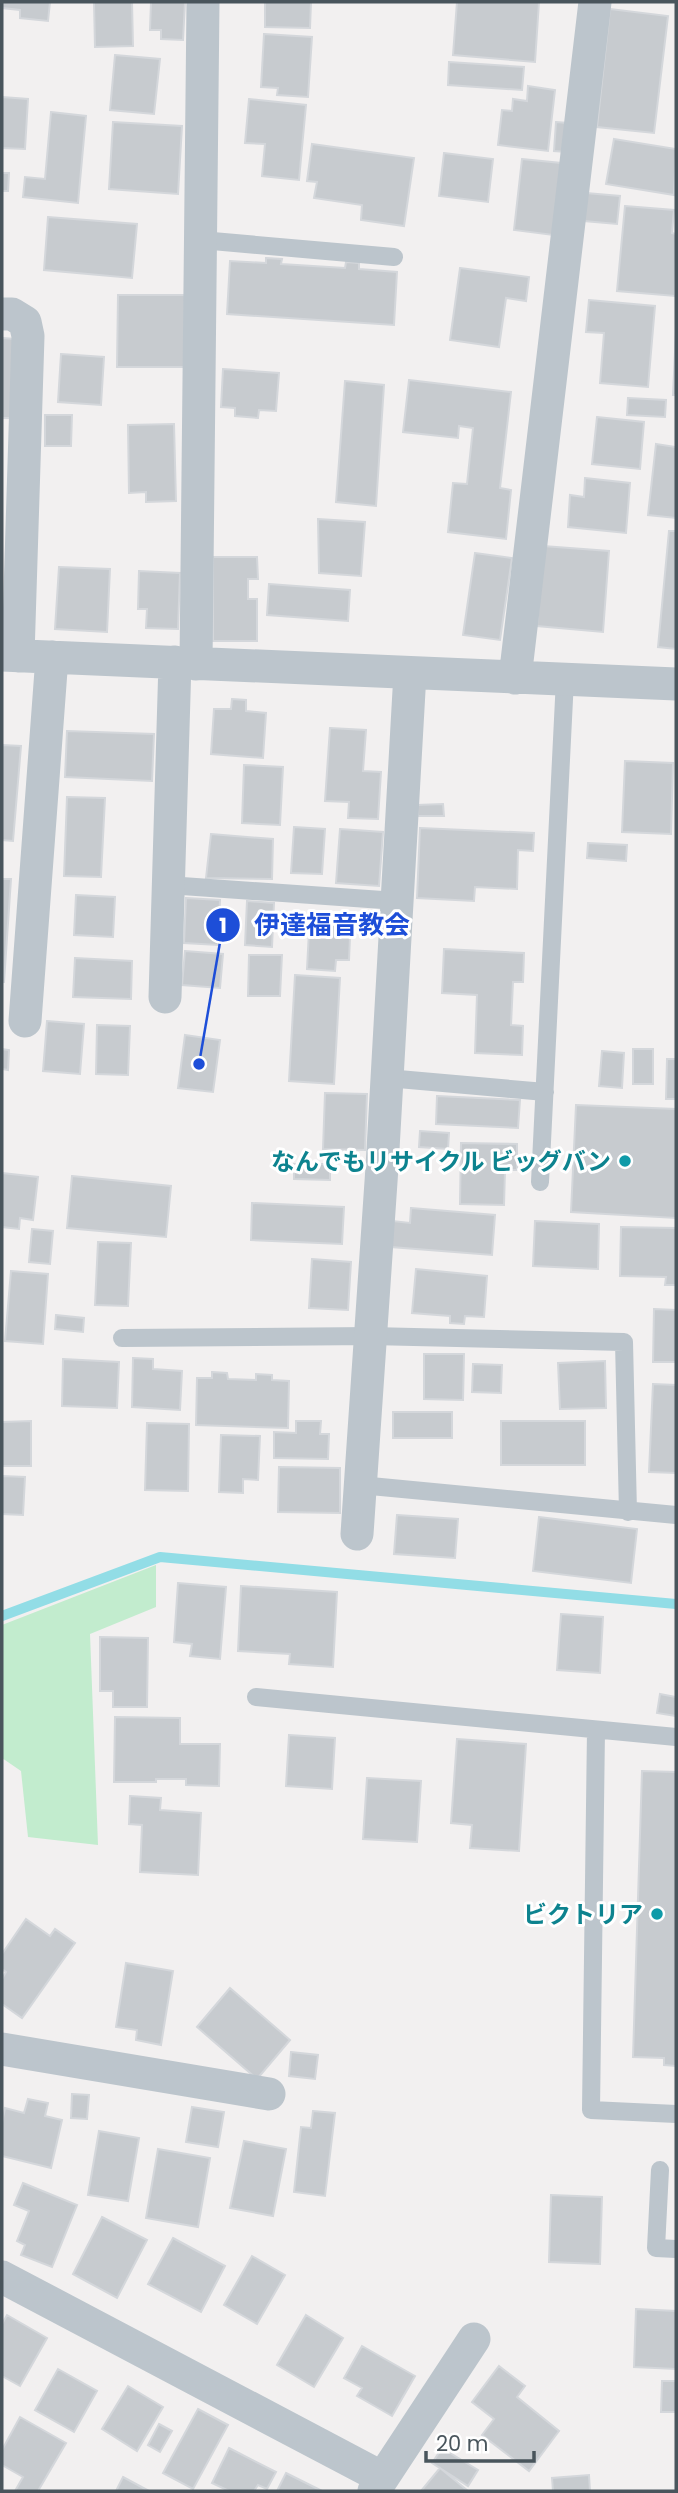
<svg xmlns="http://www.w3.org/2000/svg" width="678" height="2493" font-family="Poppins,'Noto Sans JP',sans-serif">
	<rect width="100%" height="100%" fill="#f2f0f0"/>
	<!-- green -->
	<path fill="#c2ecce" d="M156 1565V1607L90 1634 98 1845 28 1837 21 1771 2 1758V1625Z"/>
	<g fill="none" stroke-linecap="round" stroke-linejoin="round">
		<!-- stream -->
		<path stroke="#92dde6" stroke-width="10" d="M2 1616 160 1557 676 1604"/>
	</g>
	<!-- building -->
	<path fill="#c7cbcf" stroke="#d4d7db" stroke-width="2" d="M2 2H50L48 21 20 18V10L2 8Z
		M94 2H132L133 46 95 47Z
		M151 2H185L183 40 161 39V30H150Z
		M265 2H311L310 28 265 27Z
		M457 2H539L535 62 453 55Z
		M610 9 668 16 654 133 597 127Z
		M264 34 312 37 308 97 277 95 278 88 261 87Z
		M115 55 160 59 154 114 110 110Z
		M449 62 524 67 522 90 448 85Z
		M528 86 555 90 548 151 498 145 502 110 512 111 513 99 527 101Z
		M2 97 28 99 25 149 2 148Z
		M249 99 306 105 299 180 262 176 265 144 245 143Z
		M51 112 86 116 78 203 23 197 25 177 45 179Z
		M113 122 182 126 178 194 109 189Z
		M556 122 568 123 566 152 554 151Z
		M614 139 676 149 674 195 606 184Z
		M312 144 414 158 404 226 361 220 362 205 314 198 317 182 307 181Z
		M444 153 493 159 488 202 439 196Z
		M522 159 561 163 553 235 514 230Z
		M2 173H9L8 191H2Z
		M586 193 620 196 617 224 584 221Z
		M625 206 674 210 672 233 676 234 675 296 617 291Z
		M48 217 137 224 132 278 44 270Z
		M266 258 282 259 281 264 345 268 346 262 359 263V269L397 272 394 325 227 314 230 261 266 263Z
		M460 268 529 277 526 301 506 298 499 347 450 340Z
		M118 295H185L184 367H117Z
		M589 300 655 306 648 387 600 383 604 333 586 332Z
		M676 331V395H673Z
		M2 338 16 339 13 418H2Z
		M61 354 104 357 101 405 58 402Z
		M223 369 279 373 276 411 259 410 258 418 235 416V408L221 407Z
		M409 380 511 392 500 488 511 490 506 539 448 532 453 483 467 484 473 428 459 426 458 438 403 432Z
		M345 381 384 385 376 506 336 502Z
		M628 398 666 400 665 417 627 415Z
		M45 415H72L71 446H45Z
		M597 417 644 422 640 469 592 464Z
		M174 424 176 501 146 502V492L129 493 128 425Z
		M656 444 676 447V518L648 515Z
		M585 478 630 483 626 533 568 527 570 495 584 497Z
		M318 519 365 522 361 576 319 573Z
		M669 531H676V649L658 647Z
		M543 546 609 551 603 632 537 626Z
		M475 553 512 558 500 640 463 635Z
		M213 557H257L258 579H248V599H257V641H213Z
		M59 567 110 569 107 632 55 629Z
		M139 571 180 573 178 629 146 628 147 609H138Z
		M269 584 350 590 348 621 267 615Z
		M232 699 246 700V711L266 713 263 758 211 754 214 709H231Z
		M330 728 366 730 363 771 381 772 378 819 348 818 349 802 325 801Z
		M67 731 154 734 152 781 65 777Z
		M2 745 21 746 13 841 2 840Z
		M625 761 673 763 671 834 622 832Z
		M244 765 283 767 280 825 242 823Z
		M67 797 105 798 101 877 64 876Z
		M443 804 444 816H418L417 805Z
		M294 827 325 829 322 874 291 873Z
		M420 828 534 833 533 851 518 850 517 889 475 887 474 901 417 898Z
		M340 829 383 832 379 886 336 883Z
		M211 834 273 839 272 879 206 878Z
		M588 843 627 845 626 861 587 858Z
		M2 879H11L4 982H2Z
		M76 895 115 897 113 937 74 935Z
		M186 898 220 900 218 945 184 943Z
		M247 901 274 903 272 947 245 945Z
		M310 912 351 914 349 960H336L335 971 307 969Z
		M444 949 524 953 523 982H513L511 1025 523 1026 522 1055 475 1053 477 995 442 993Z
		M185 951 223 954 220 988 182 985Z
		M249 955H282L280 996H248Z
		M75 958 132 961 131 999 73 997Z
		M295 975 340 978 334 1084 289 1081Z
		M47 1021 84 1024 80 1074 43 1071Z
		M97 1025 130 1026 128 1075 96 1074Z
		M185 1035 220 1040 213 1092 178 1088Z
		M2 1049 9 1050 8 1070 2 1069Z
		M633 1049H653V1084H633Z
		M602 1051 624 1053 622 1088 599 1086Z
		M667 1059H676V1099H666Z
		M325 1093 367 1094 365 1150 323 1149Z
		M437 1096 520 1100 518 1128 436 1124Z
		M576 1105 676 1109V1218L571 1212Z
		M420 1131 449 1133 448 1149 419 1147Z
		M461 1143 517 1144V1170H505L504 1205 460 1204Z
		M294 1164H330V1180L294 1179Z
		M2 1173 38 1177 33 1220 20 1218 19 1229 2 1227Z
		M72 1176 171 1186 166 1237 67 1228Z
		M252 1203 344 1207 342 1244 251 1240Z
		M411 1208 495 1215 492 1255 391 1247 393 1221 410 1223Z
		M535 1221 599 1224 598 1269 533 1266Z
		M621 1227 676 1228V1285H665L666 1277 620 1276Z
		M32 1229 53 1231 50 1264 29 1262Z
		M98 1242 131 1243 128 1306 95 1305Z
		M312 1259 351 1262 348 1310 309 1308Z
		M416 1269 487 1276 484 1317 465 1316 464 1324 450 1323V1316L412 1313Z
		M11 1271 48 1274 43 1344 5 1341Z
		M654 1309 676 1310V1362H653Z
		M56 1315 84 1318 83 1332 55 1329Z
		M424 1354H464L463 1400 424 1399Z
		M133 1358 153 1359V1369L182 1371 180 1410 132 1407Z
		M63 1359 119 1362 117 1408 62 1406Z
		M605 1361 606 1408 560 1409 558 1363Z
		M473 1364 502 1365 501 1393 472 1392Z
		M212 1372 227 1373 228 1379 256 1380V1374L272 1375V1380L289 1381 288 1428 196 1425 197 1378H212Z
		M653 1384 676 1385V1473L649 1472Z
		M393 1412H452V1438H393Z
		M31 1421V1466H2V1422Z
		M296 1421H321L320 1434H329L328 1459 274 1458V1432L296 1433Z
		M501 1421H585V1465H501Z
		M147 1423 189 1424 188 1491 145 1490Z
		M221 1435 260 1436 258 1480 243 1479V1493L219 1492Z
		M279 1467 340 1468V1513L278 1512Z
		M2 1476 25 1477 23 1515 2 1514Z
		M397 1515 458 1519 455 1558 394 1554Z
		M539 1517 637 1529 631 1583 533 1571Z
		M178 1583 226 1587 220 1659 190 1656 192 1644 174 1642Z
		M241 1586 337 1592 333 1667 289 1664 290 1654 238 1651Z
		M561 1614 603 1617 600 1673 557 1670Z
		M100 1637 148 1638 147 1707H113V1691H100Z
		M660 1694 676 1697V1716L657 1713Z
		M115 1717 180 1718V1744H220L219 1786 186 1785V1779H156V1782H114Z
		M289 1735 335 1738 332 1789 286 1786Z
		M457 1739 526 1744 519 1851 470 1848 472 1825 451 1823Z
		M642 1771 676 1772V2066L664 2065V2058L633 2057Z
		M367 1778 421 1781 417 1842 363 1839Z
		M130 1796 161 1798 160 1810 201 1813 198 1875 140 1872 142 1825 129 1824Z
		M26 1919 50 1936 55 1929 75 1943 22 2018 2 2004V1979L6 1972 2 1969V1954Z
		M126 1963 173 1971 161 2045 136 2040 137 2030 116 2027Z
		M230 1988 290 2040 257 2079 197 2027Z
		M291 2052 318 2055 315 2079 289 2076Z
		M72 2094 89 2095 87 2119 71 2118Z
		M28 2099 48 2103 45 2116 62 2120 51 2168 2 2156V2123L5 2108 24 2113Z
		M192 2107 224 2112 218 2147 186 2142Z
		M313 2111 335 2113 325 2196 294 2192 301 2127 311 2128Z
		M99 2131 139 2138 128 2201 88 2195Z
		M244 2141 286 2149 273 2216 230 2208Z
		M158 2149 210 2158 198 2227 146 2218Z
		M23 2183 77 2205 52 2267 21 2255 25 2245 17 2241 29 2211 14 2205Z
		M551 2195 602 2197 600 2264 549 2262Z
		M102 2217 147 2240 117 2298 73 2274Z
		M173 2238 225 2266 201 2312 148 2284Z
		M252 2256 285 2275 257 2324 224 2305Z
		M636 2309 676 2311V2369L634 2367Z
		M7 2315 47 2338 20 2386 2 2376V2324Z
		M306 2315 343 2338 314 2387 277 2365Z
		M362 2346 415 2376 392 2416 357 2396 362 2388 344 2378Z
		M499 2366 525 2386 517 2397 559 2431 529 2471 482 2435 494 2419 472 2402Z
		M58 2369 97 2391 74 2432 35 2410Z
		M662 2381H676V2412H661Z
		M128 2386 163 2407 137 2451 102 2429Z
		M198 2409 228 2425 193 2489 163 2473Z
		M20 2417 66 2443 38 2491H15L23 2477 2 2465V2450Z
		M159 2424 172 2431 160 2452 148 2445Z
		M229 2448 276 2472 267 2489 258 2485 254 2491H229L212 2483Z
		M442 2448 478 2470 468 2486 432 2463Z
		M440 2468 468 2491H421Z
		M286 2473 322 2491H277Z
		M589 2475 590 2491H553L552 2478Z
		M123 2477 149 2491H116Z"/>
	<g fill="none" stroke-linecap="round" stroke-linejoin="round">
		<!-- service -->
		<path stroke="#bcc5cc" stroke-width="18" d="M201 240 394 257
			M168 885 397 901
			M387 1078 545 1092
			M540 1182 565 679
			M122 1338 371 1336 624 1342 628 1512
			M360 1485 676 1515
			M256 1697 676 1737
			M596 1730 591 2110 676 2114
			M660 2170 656 2248 676 2249"/>
		<!-- minor -->
		<path stroke="#bcc5cc" stroke-width="33" d="M2 314H12L25 322 28 336 18 656
			M2 655 676 684
			M196 664 203 2
			M515 678 595 2
			M165 997 175 662
			M25 1021 52 657
			M357 1534 382 1167 410 673
			M2 2049 269 2094
			M2 2277 381 2477
			M374 2491 474 2339"/>
	</g>
	<!-- markers -->
	<g fill="#0f9aa8" stroke="#fff" stroke-width="2.5">
		<circle cx="625" cy="1161" r="7"/>
		<circle cx="657" cy="1914" r="7"/>
	</g>
	<g text-anchor="middle" dominant-baseline="central" stroke-width="6" stroke-linejoin="round" paint-order="stroke">
		<!-- culture labels -->
		<g font-size="24" font-weight="bold" fill="#0d838f" stroke="#fff" text-anchor="end">
			<text x="611" y="1161">なんでもリサイクル ビッグバン</text>
			<text x="643" y="1914">ビクトリア</text>
		</g>
	</g>
	<!-- callouts -->
	<path fill="none" stroke="#1d4ed8" stroke-width="2.5" d="M199 1064L223 925"/>
	<g fill="#1d4ed8" stroke="#fff" stroke-width="2.5">
		<circle cx="199" cy="1064" r="7"/>
		<circle cx="223" cy="925" r="18"/>
	</g>
	<g font-size="21" text-anchor="middle" font-weight="bold" fill="#fff">
		<text x="223" y="933">1</text>
	</g>
	<g font-size="26" text-anchor="middle" font-weight="bold" fill="#1d4ed8" stroke="#fff" stroke-width="6" stroke-linejoin="round" paint-order="stroke">
		<text x="332" y="934">伊達福音教会</text>
	</g>
	<!-- border -->
	<rect width="678" height="2493" fill="none" stroke="#49555c" stroke-width="7"/>
	<!-- scale -->
	<path d="M426 2451v10h108v-10" fill="none" stroke="#49555c" stroke-width="3.5"/>
	<text x="436" y="2451" font-size="21" fill="#49555c" stroke="#ffffff" stroke-width="5" paint-order="stroke">20 m</text>
</svg>
